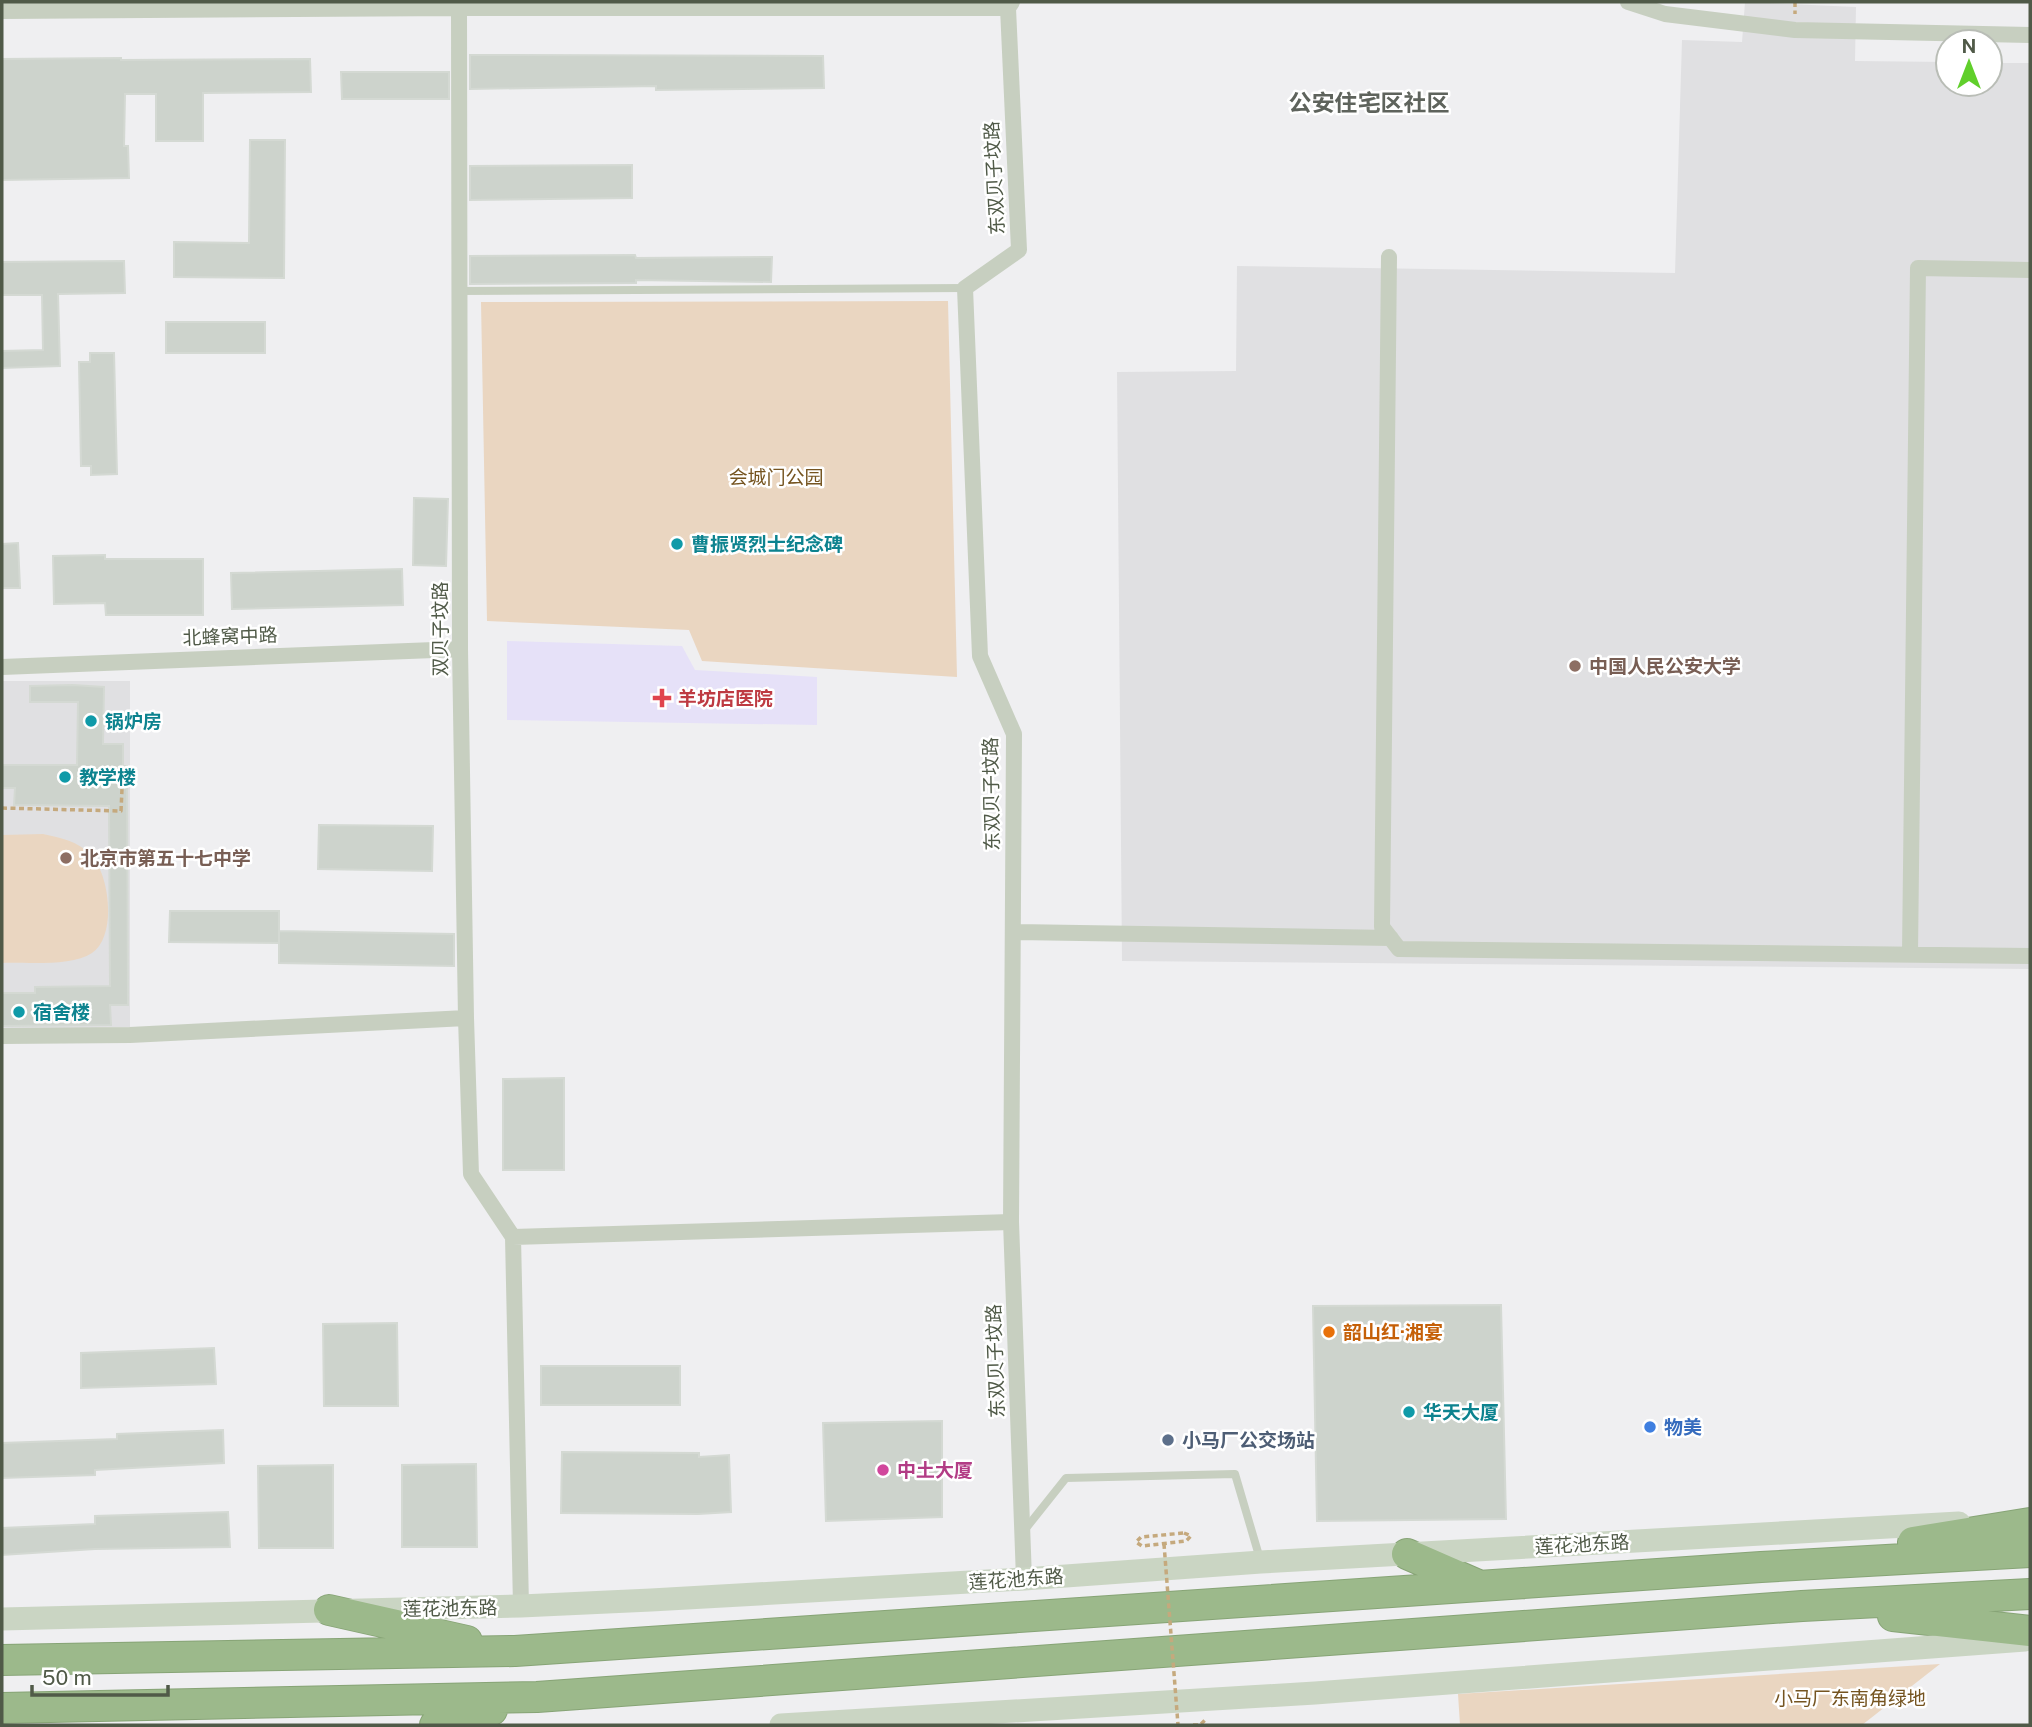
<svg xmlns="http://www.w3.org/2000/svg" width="2032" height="1727" font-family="'Public Sans','Noto Sans SC',sans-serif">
	<rect width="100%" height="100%" fill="#efeff1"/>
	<!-- education -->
	<path fill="#e0e0e2" d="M1745 2 1856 7 1855 61 1948 62V84H1990V63H2030V969L1122 961 1117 372 1236 371 1237 266 1675 273 1682 40 1742 42Z
		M2 681H130V1035L2 1036Z"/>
	<!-- medical -->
	<path fill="#e6e1f8" d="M507 641 682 646 695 670 817 677V725L507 720Z"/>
	<!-- green -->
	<path fill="#ead6c1" d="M948 301 957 677 702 661 689 630 487 621 481 302Z
		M43 834C61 838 78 841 91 855 110 875 117 936 92 953 71 967 27 962 2 963V835Z
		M1940 1664 1862 1725H1460L1458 1694Z"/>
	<!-- building -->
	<path fill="#cdd3cc" stroke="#d4d9d3" stroke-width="2" d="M470 55 823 56 824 88 656 90V86L470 89Z
		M121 58V60L310 59 311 92 203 93V141H156V94H125L124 146H128L129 178 2 180V59Z
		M341 72H449V99H342Z
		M250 140H285L284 278 174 277V242L249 243Z
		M632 165V198L470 200V166Z
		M635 255 636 258 772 257 771 282 636 280V283L470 284V256Z
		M124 261 125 293 58 294 60 366 2 368V351L43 350 42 295H2V262Z
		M166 322H265V353H166Z
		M90 353H114L117 474 91 475V466H81L79 362H90Z
		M414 498 448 499 446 566 413 565Z
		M18 543 20 588H2V544Z
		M105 555V559H203V615H106L105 603 54 604 53 556Z
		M402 569 403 605 232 609 231 573Z
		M73 685 104 687 103 744H123V766H127L128 1005H110L111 1025 2 1026V993H35V987L110 986 109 806 14 805 15 788H2V765H77L78 702H30V686Z
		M319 825 433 826 432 871 318 869Z
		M170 911H279V943L169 942Z
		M279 931 454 934V966L279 963Z
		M564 1078V1170H503V1079Z
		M1501 1305 1506 1519 1317 1521 1313 1306Z
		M397 1323 398 1406H324L323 1324Z
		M214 1348 216 1384 81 1388V1353Z
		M541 1366H680V1405H541Z
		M942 1421V1517L826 1521 823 1423Z
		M223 1430 224 1463 95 1470V1475L2 1478V1443L117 1439V1434Z
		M562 1452 699 1453V1457L729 1455 731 1512 698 1514 561 1513Z
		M476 1464 477 1547H402V1465Z
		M333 1465V1548H259L258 1466Z
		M228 1512 230 1547 95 1549 2 1555V1528L95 1524V1516Z"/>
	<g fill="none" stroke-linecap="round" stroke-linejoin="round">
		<defs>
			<path id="highway" d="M1913 1542 2030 1523
				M1407 1554 1478 1585
				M329 1610 467 1641
				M1893 1616 2030 1631
				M2 1660 515 1651 1761 1567 2030 1552
				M2 1708 537 1697 1802 1606 2030 1594
				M435 1725 492 1710"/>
		</defs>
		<!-- highway casing -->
		<use href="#highway" stroke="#87a476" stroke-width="32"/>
		<!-- path -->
		<path stroke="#c5a97d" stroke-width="3.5" stroke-dasharray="5 3.5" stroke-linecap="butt" d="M1795 2V14
			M2 808 121 811 122 789
			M1184 1533 1191 1536 1186 1541 1142 1546 1136 1542 1141 1537Z
			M1193 1725H1200L1205 1720"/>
		<!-- lane -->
		<path stroke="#c7cfc0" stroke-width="8" d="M460 291 965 288
			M1023 1532 1066 1478 1235 1474 1260 1559"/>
		<!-- street -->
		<path stroke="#c7cfc0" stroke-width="16" d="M1012 2 1008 8 1019 250 965 288 980 656 1014 734 1011 1222 1024 1579
			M1628 2 1665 14 1795 30 2030 35
			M459 8 460 649 466 1018 471 1174 513 1237
			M2 11 459 8H1008
			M1389 257 1382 927 1399 949 2030 956
			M2 667 460 649
			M1013 932 1391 938
			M1910 954 1918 268 2030 270
			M2 1036 130 1035 466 1018
			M521 1606 513 1237 1011 1222"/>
		<!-- secondary -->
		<path stroke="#cad5c3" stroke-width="23" d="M2 1619 521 1606 651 1600 1024 1579 1261 1562 1959 1523
			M781 1725 1315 1693 2025 1640"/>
		<!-- highway -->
		<use href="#highway" stroke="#9cb98b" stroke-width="30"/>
		<!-- path-bridge -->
		<path stroke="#c5a97d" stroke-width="3.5" stroke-dasharray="5 3.5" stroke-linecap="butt" d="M1164 1544 1178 1725"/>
	</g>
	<!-- markers -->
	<g fill="#0f9aa8" stroke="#fff" stroke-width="2.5">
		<circle cx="677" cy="544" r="7"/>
		<circle cx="91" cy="721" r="7"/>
		<circle cx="65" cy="777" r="7"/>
		<circle cx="19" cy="1012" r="7"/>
		<circle cx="1409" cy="1412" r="7"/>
	</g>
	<g fill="#8d6e63" stroke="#fff" stroke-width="2.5">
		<circle cx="1575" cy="666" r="7"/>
		<circle cx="66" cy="858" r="7"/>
	</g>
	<path fill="#e0444e" stroke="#fff" stroke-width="2.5" d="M658.5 687.5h7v7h7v7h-7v7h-7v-7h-7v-7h7z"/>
	<circle fill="#e8710a" stroke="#fff" stroke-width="2.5" cx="1329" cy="1332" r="7"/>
	<circle fill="#3f7fe0" stroke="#fff" stroke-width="2.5" cx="1650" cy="1427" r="7"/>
	<circle fill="#5c6f8a" stroke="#fff" stroke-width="2.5" cx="1168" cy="1440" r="7"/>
	<circle fill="#d1479c" stroke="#fff" stroke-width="2.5" cx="883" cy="1470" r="7"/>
	<g text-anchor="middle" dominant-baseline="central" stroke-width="5" stroke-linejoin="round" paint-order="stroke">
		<!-- street labels -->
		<g font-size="19" fill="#505a48" stroke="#fff">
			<text transform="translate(994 178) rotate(-93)">东双贝子坟路</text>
			<text transform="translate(440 629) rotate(-90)">双贝子坟路</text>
			<text transform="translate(230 636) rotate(-2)">北蜂窝中路</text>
			<text transform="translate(991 794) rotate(-91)">东双贝子坟路</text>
			<text transform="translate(995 1361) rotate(-92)">东双贝子坟路</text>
			<text transform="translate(1582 1544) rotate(-3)">莲花池东路</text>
			<text transform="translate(1016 1579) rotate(-4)">莲花池东路</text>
			<text transform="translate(450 1608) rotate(-1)">莲花池东路</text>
		</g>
		<!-- park labels -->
		<g font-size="19" fill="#755420" stroke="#fff">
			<text x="776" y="477">会城门公园</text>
			<text x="1850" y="1698">小马厂东南角绿地</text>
		</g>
		<!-- culture labels -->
		<g font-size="19" font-weight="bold" fill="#0d838f" stroke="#fff" text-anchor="start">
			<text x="691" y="544">曹振贤烈士纪念碑</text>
			<text x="105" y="721">锅炉房</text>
			<text x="79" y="777">教学楼</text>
			<text x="33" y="1012">宿舍楼</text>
			<text x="1423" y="1412">华天大厦</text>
		</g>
		<!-- education labels -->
		<g font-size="19" font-weight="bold" fill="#785e54" stroke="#fff" text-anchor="start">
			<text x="1589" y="666">中国人民公安大学</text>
			<text x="80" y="858">北京市第五十七中学</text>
		</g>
		<!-- health labels -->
		<g font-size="19" font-weight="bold" fill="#be3a42" stroke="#fff" text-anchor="start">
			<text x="678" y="698">羊坊店医院</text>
		</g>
		<!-- food labels -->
		<g font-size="19" font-weight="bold" fill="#c56008" stroke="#fff" text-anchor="start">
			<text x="1343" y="1332">韶山红·湘宴</text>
		</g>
		<!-- shop labels -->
		<g font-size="19" font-weight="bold" fill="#366cbe" stroke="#fff" text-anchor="start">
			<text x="1664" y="1427">物美</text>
		</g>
		<!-- service labels -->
		<g font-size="19" font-weight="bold" fill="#4e5e75" stroke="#fff" text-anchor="start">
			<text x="1182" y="1440">小马厂公交场站</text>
		</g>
		<!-- hotel labels -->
		<g font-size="19" font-weight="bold" fill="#b23c85" stroke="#fff" text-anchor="start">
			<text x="897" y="1470">中土大厦</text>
		</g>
		<!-- quarter labels -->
		<g font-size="23" font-weight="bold" fill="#5e635c" stroke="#fff">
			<text x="1369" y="102">公安住宅区社区</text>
		</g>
	</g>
	<!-- border -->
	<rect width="2032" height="1727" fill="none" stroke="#505a48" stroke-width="7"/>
	<!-- north arrow -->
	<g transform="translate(1969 63)"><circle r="33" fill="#ffffff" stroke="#b9bdb6" stroke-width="2"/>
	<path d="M0-5L12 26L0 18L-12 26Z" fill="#60cf2b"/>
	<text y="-10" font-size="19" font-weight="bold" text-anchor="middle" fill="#505a48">N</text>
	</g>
	<!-- scale -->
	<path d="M32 1685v10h136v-10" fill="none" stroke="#505a48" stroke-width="3.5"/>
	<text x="42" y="1685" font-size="21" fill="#505a48" stroke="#ffffff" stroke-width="5" paint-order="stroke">50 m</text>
</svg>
